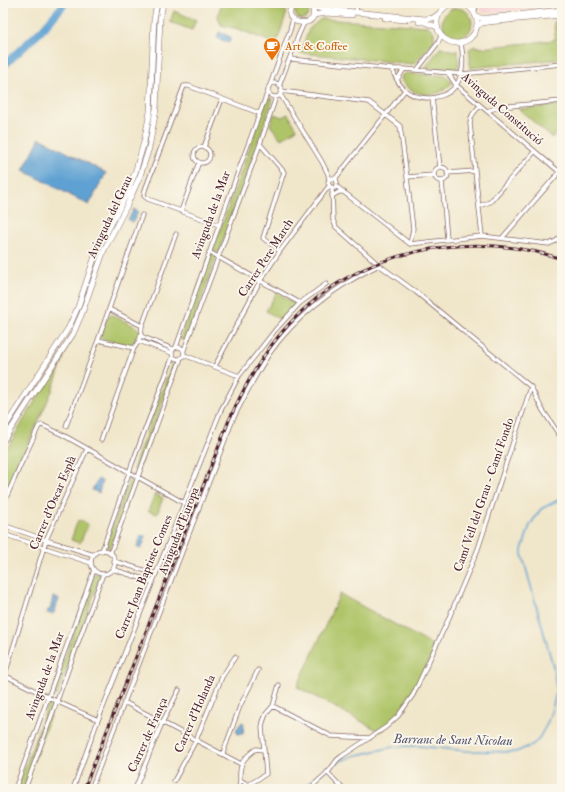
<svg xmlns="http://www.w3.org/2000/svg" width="565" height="792" font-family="'IM FELL Double Pica',serif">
	<rect width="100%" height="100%" fill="#fbf7ec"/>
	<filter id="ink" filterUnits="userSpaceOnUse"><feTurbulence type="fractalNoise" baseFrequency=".025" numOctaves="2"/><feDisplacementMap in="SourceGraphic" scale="8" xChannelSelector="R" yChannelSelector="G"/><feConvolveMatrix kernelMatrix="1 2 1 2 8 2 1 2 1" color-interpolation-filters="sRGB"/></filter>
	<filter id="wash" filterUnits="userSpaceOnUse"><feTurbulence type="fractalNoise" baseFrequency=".012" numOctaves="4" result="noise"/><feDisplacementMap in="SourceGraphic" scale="16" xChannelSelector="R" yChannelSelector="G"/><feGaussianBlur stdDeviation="0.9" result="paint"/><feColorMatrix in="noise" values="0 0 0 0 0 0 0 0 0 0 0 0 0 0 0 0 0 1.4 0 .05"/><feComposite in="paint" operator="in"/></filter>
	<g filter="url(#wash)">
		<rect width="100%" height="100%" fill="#f0e6ca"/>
		<!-- built -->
		<path fill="#f7cfd4" d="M483 3H562V6L485 13 481 10Z"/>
		<!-- green -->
		<path fill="#afc468" stroke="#7c724a" d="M221 3H270L287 12 276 44 238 29 221 25 218 17Z
			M295 12a7 7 0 1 1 14 0a7 7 0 1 1-14 0Z
			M442 23a15 15 0 1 1 30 0a15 15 0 1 1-30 0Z
			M174 11 196 20 192 30 170 22Z
			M321 19 428 26 434 32V41L414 64 300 53 309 29Z
			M562 21V59L470 68V56L469 49 475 46 481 48 555 40 554 22Z
			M441 47 450 50 458 51 459 65 456 70 425 68Z
			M407 73 446 76 451 80V84C437 100 413 97 401 80L402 75Z
			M270 98 273 99 219 252H214L213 250 267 99Z
			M562 105V126L552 138 519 109Z
			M274 114 282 117 288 114 297 129 281 139 270 125Z
			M211 254 216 256V258L186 341 180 339 209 256Z
			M277 292 296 305 282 321 266 311Z
			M112 315 136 327 140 331 138 339 135 345 124 344 102 339 100 337 108 316Z
			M67 348 52 391 3 499V455Z
			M173 361 177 362V363L138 471 133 469Z
			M130 477 135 479 110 548 105 547Z
			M155 494 163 498 157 514 148 511Z
			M78 520 88 524 80 543 71 540Z
			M95 573 101 575 57 696 52 693Z
			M340 594 436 647 414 691 403 710 381 732 297 687Z
			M49 701 55 703 23 789H17Z"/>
		<!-- water -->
		<path fill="#5ea1d2" stroke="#54607e" d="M219 32 231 37 229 43 217 38Z
			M40 138 106 173 89 205 23 170Z
			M134 209 138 212 133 222 128 220Z
			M98 479 102 481 99 493 92 490Z
			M141 535 146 537 141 549 137 547Z
			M53 597 59 599 54 613H52V614L47 613 48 610H50Z
			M243 722 244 724 243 734H238L236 730 241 723Z"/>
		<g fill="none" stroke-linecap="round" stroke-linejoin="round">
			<!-- stream -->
			<path stroke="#5ea1d2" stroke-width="1.5" d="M336 763 353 756 393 747 418 746 467 751 516 752 532 745 538 740 547 724 552 709 556 694V686L553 666 522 554V550L530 525 541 509 562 498
				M299 789 333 765"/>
			<!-- river -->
			<path stroke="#5ea1d2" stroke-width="8" d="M3 66 42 30 65 3"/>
		</g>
	</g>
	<g filter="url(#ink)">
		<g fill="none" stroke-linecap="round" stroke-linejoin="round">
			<defs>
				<path id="minor" d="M356 12 357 3
					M290 59 392 69C395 77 398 84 405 90 421 103 450 100 459 80 464 69 463 54 461 43
					M392 69H404
					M417 70 438 43 441 36
					M448 73 456 85 562 174
					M397 80 404 69 462 74 562 64
					M268 90a7 7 0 1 1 14 0a7 7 0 1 1-14 0Z
					M270 85 290 30 293 19
					M279 86 299 34 304 23
					M281 91 369 102 400 126 407 177 413 229 410 244
					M280 94 322 162 328 174 329 180
					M432 98 440 167
					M480 106C474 112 470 116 470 124L482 236
					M487 111 499 107 562 101
					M260 144 284 172 263 238 280 251
					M204 147 222 99
					M194 155a8 8 0 1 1 16 0a8 8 0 1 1-16 0Z
					M434 174a7 7 0 1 1 14 0a7 7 0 1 1-14 0Z
					M447 173 475 171
					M407 177 434 175
					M335 179 405 90
					M442 181 447 239
					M336 186 410 244
					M330 187 328 182 330 179 333 178 336 179 337 182 335 188
					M332 187 333 220 336 227 379 265 416 292 531 387 542 409 562 439
					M332 196 339 192H344
					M479 206 490 202 535 151
					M181 211 199 162
					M219 225 148 199 144 196 145 190 184 86H189L259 113
					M503 237 562 169
					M410 244 482 236 549 244 556 241 562 236
					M209 252 300 303
					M109 309 142 215
					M142 326 176 234
					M141 336 173 349
					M139 341 172 353
					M172 353a6 6 0 1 1 12 0a6 6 0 1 1-12 0Z
					M176 347 239 169 268 91
					M184 350 260 144 276 97
					M184 355 239 376
					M215 366 260 281 280 251 329 186
					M66 426 98 340
					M101 440 134 348C140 341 142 335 142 326L109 309 98 340 134 348
					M3 505 19 468 39 426 42 425 63 435 184 503
					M3 525 46 540 94 555
					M3 534 91 563
					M91 562a12 12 0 1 1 24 0a12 12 0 1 1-24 0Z
					M102 551 132 464 173 356
					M110 554 181 358
					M114 561 156 574
					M112 569 153 582
					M4 675 58 702 98 720
					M3 681 46 540 87 449
					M124 702 241 764
					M273 706 331 736 370 738
					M264 750 262 727 263 722 266 714 273 706 279 685
					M223 753 240 706 258 670
					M327 772 343 789
					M174 781 196 740 222 677 235 657
					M15 789 94 570
					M25 789 103 574
					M73 789 98 720 221 410 239 376 276 329 300 303 326 284
					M91 789 233 419C244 397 255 375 269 354 297 314 336 286 379 265
					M135 789 162 723 179 690
					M239 789 240 780
					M242 789 266 774 264 750 256 749C243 758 239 764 240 780L249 785
					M309 789 329 771 337 760 342 756 386 727 398 716 413 695 448 620 478 549 531 387"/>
				<path id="tertiary" d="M465 5 467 3
					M474 12 476 3"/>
				<path id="secondary" d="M437 23a20 20 0 1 1 40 0a20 20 0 1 1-40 0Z
					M284 3 291 8
					M295 3C273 25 326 32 311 5
					M310 5 317 8 324 9 425 19 433 18 440 13
					M313 15 326 13 352 15
					M475 15 480 18H488L562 10
					M385 18 405 20
					M419 22H424L437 27
					M477 26 482 23 488 22 562 15
					M3 430 69 327 78 307 96 253 127 193 135 173 144 142 150 112 154 20 157 3
					M3 441 73 334 82 313 104 250 127 205 140 176 149 148 156 109 160 19 163 3"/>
			</defs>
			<!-- minor casing -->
			<use href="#minor" stroke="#846563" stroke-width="5"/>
			<!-- tertiary casing -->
			<use href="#tertiary" stroke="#846563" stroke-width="6"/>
			<!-- secondary casing -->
			<use href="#secondary" stroke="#846563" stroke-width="6"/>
			<!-- minor -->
			<use href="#minor" stroke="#fff" stroke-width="3.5"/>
			<!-- tertiary -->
			<use href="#tertiary" stroke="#fff" stroke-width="4.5"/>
			<!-- secondary -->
			<use href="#secondary" stroke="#fff" stroke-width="5"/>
			<defs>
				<path id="rail" d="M84 789 229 420C245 385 263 352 290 323 359 248 468 229 562 259"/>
			</defs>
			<!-- rail casing -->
			<use href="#rail" stroke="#4a1f2b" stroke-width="3"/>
			<!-- rail -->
			<use href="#rail" stroke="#fbf7ec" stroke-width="1.5" stroke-dasharray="4.5" stroke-linecap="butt"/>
		</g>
	</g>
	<!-- icons -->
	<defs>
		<symbol id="cafe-pin" viewBox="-11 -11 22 30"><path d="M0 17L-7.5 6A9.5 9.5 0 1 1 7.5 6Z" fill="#e8710a" stroke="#fbf7ec"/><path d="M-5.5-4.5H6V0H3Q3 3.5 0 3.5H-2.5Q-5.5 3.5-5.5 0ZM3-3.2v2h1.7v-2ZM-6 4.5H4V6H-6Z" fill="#fff"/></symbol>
	</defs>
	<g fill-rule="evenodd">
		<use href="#cafe-pin" x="262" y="36" width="20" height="27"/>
	</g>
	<g text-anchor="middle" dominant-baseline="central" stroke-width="3.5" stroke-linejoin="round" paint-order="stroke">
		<!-- food labels -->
		<g font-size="12" fill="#c56008" stroke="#fbf7ec" text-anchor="start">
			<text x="285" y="46">Art &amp; Coffee</text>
		</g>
		<!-- street labels -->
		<g font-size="12" fill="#4a1f2b" stroke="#fbf7ec">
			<text transform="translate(502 109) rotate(41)">Avinguda Constitució</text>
			<text transform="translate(211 215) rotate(-70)">Avinguda de la Mar</text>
			<text transform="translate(110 217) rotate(-65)">Avinguda del Grau</text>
			<text transform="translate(266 258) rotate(-57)">Carrer Pere March</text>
			<text transform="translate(484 495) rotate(-71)">Camí Vell del Grau - Camí Fondo</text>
			<text transform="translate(53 503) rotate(-67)">Carrer d'Oscar Esplà</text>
			<text transform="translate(179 531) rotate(-69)">Avinguda d'Europa</text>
			<text transform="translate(144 577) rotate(-68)">Carrer Joan Baptiste Comes</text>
			<text transform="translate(45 676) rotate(-70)">Avinguda de la Mar</text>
			<text transform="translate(195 714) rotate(-66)">Carrer d'Holanda</text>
			<text transform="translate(148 735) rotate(-66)">Carrer de França</text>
		</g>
		<!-- water labels -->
		<g font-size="13" font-style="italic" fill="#52536e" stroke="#fbf7ec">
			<text transform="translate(453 740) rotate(1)">Barranc de Sant Nicolau</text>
		</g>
	</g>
	<!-- margin -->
	<rect width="565" height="792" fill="none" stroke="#fbf7ec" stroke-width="16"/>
</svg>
